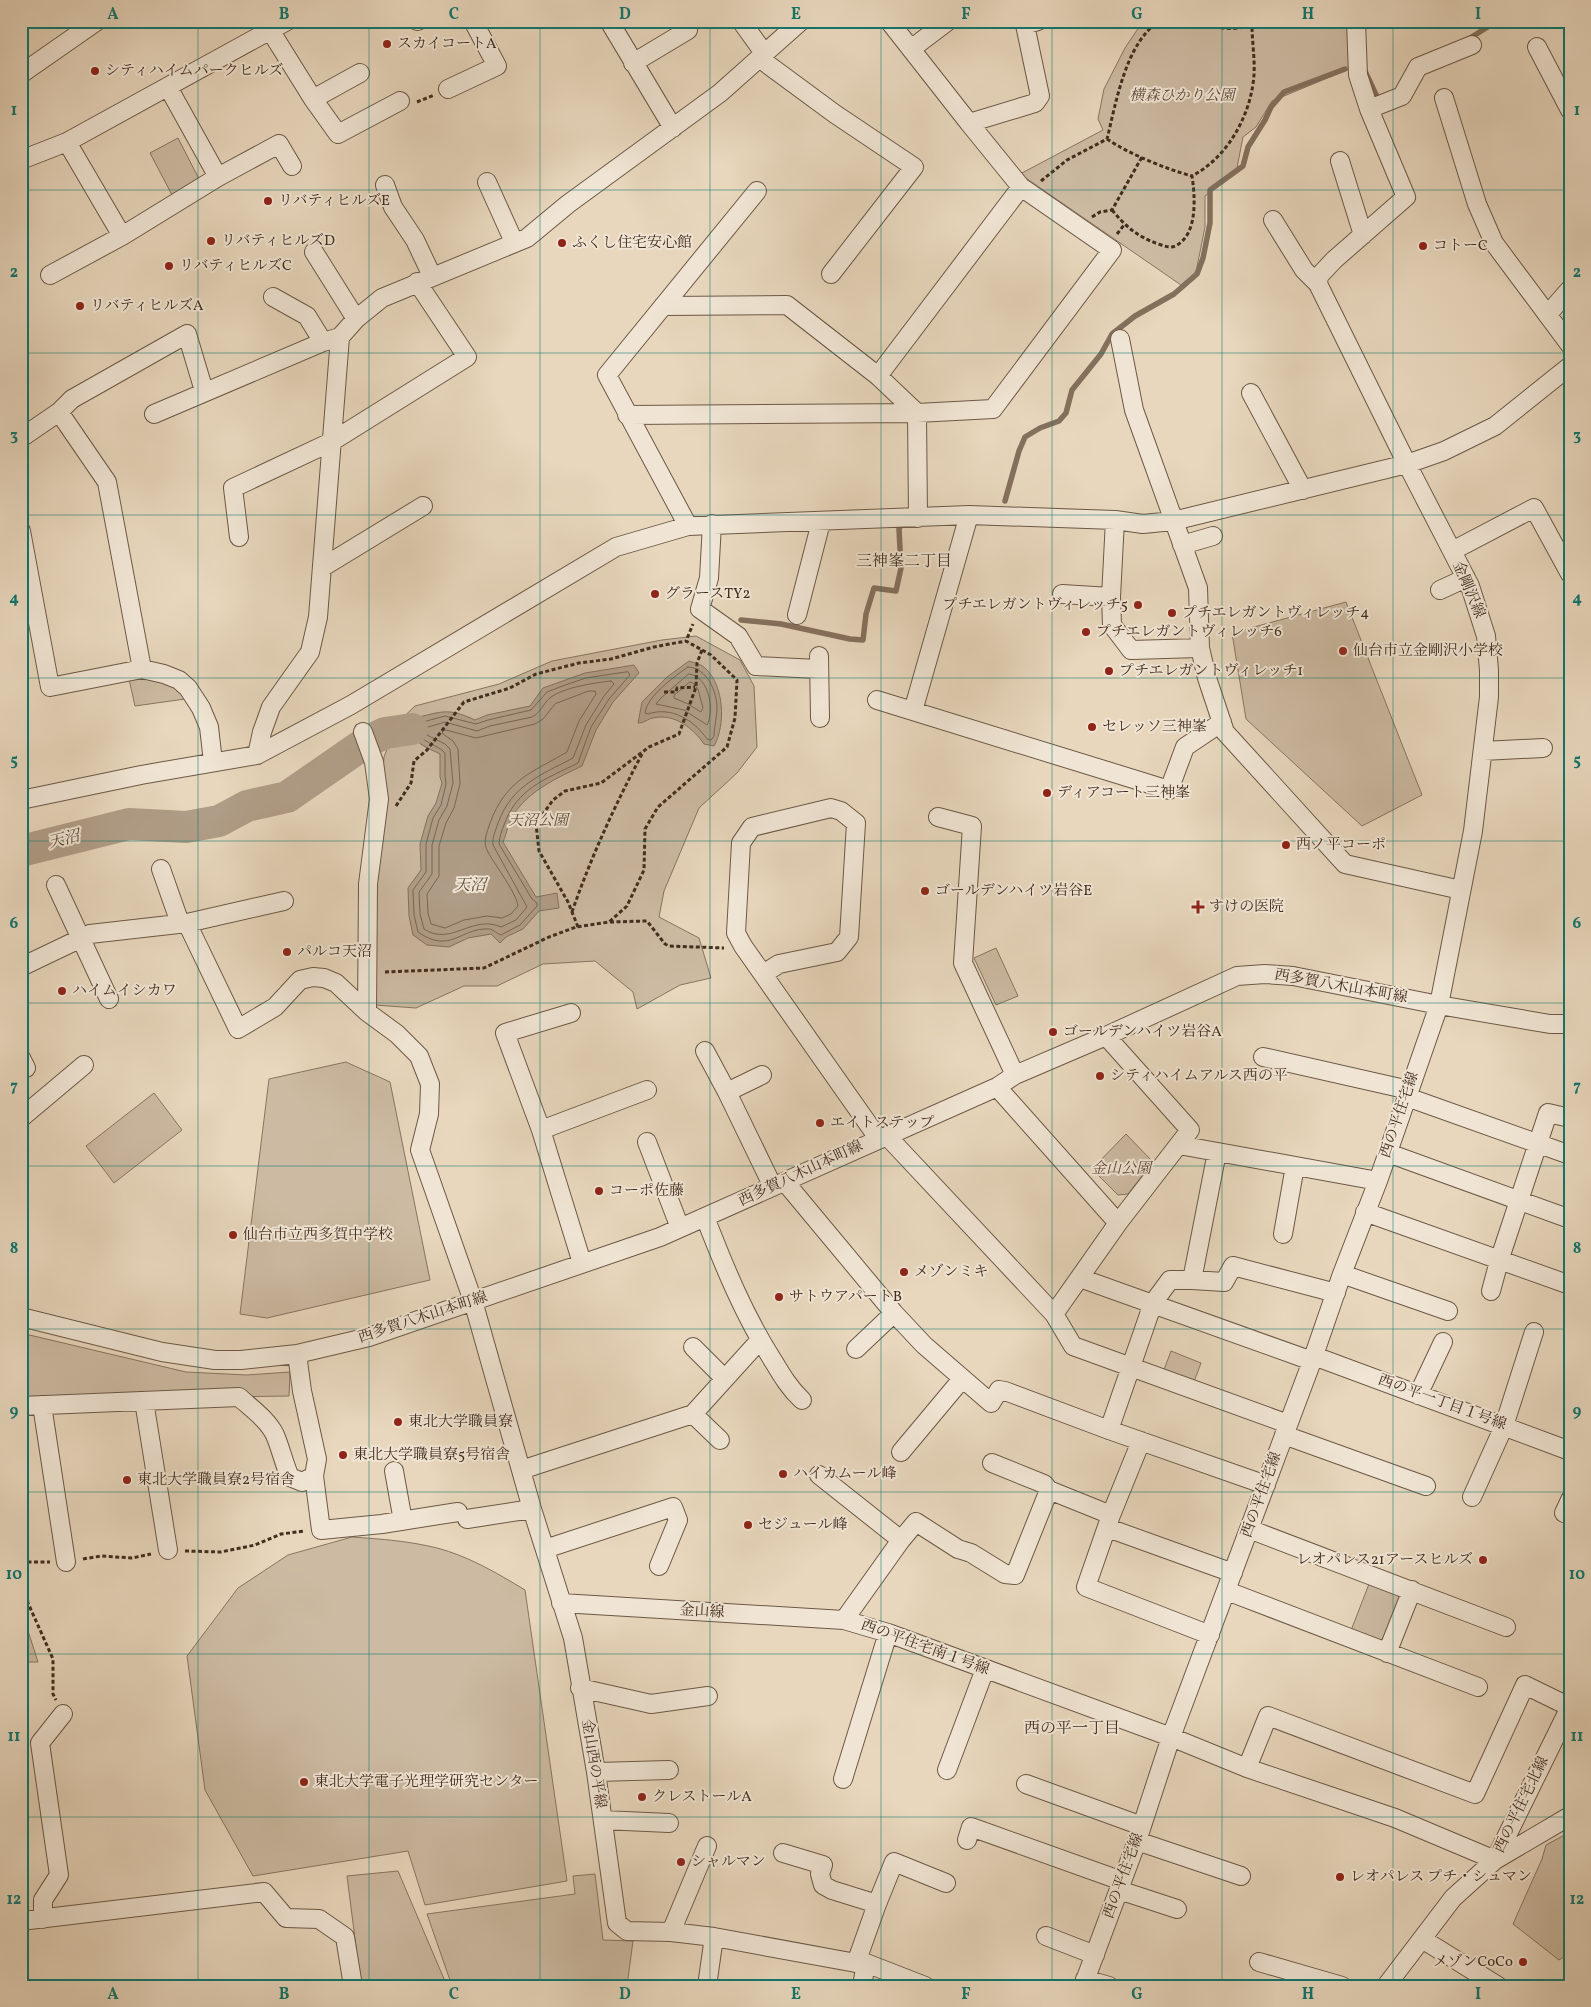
<svg xmlns="http://www.w3.org/2000/svg" width="1591" height="2007" font-family="Vollkorn,'Noto Serif JP',serif">
	<rect width="100%" height="100%" fill="#e8d7bd"/>
	<filter id="stains"><feTurbulence type="fractalNoise" baseFrequency=".004" numOctaves="4"/><feColorMatrix values="0 0 0 0 .2 0 0 0 0 .09 0 0 0 0 .02 0 0 0 .5 -.17"/></filter>
	<radialGradient id="worn" r=".72"><stop offset=".6" stop-color="#630" stop-opacity="0"/><stop offset="1" stop-color="#630" stop-opacity=".3"/></radialGradient>
	<!-- green -->
	<path fill="#ccbaa2" stroke="#887460" d="M1143 21H1347L1349 69 1272 101 1256 127 1243 137 1236 173 1205 196V227L1196 272 1181 285 1020 174 1103 130 1098 119 1104 89 1125 48Z
		M178 138 199 179 172 195 150 153Z
		M1346 602 1422 795 1362 826 1246 719 1232 633Z
		M696 636 740 660 754 686 757 747 737 773 699 808 664 891 659 917 699 938 711 978 680 985 637 1009 633 992 595 961 543 964 497 986H464L416 1008 374 1005 370 943 384 757 396 724 415 706 499 684 552 661 662 640Z
		M149 677 179 689 185 699 135 706 129 679Z
		M996 948 1018 996 996 1005 974 958Z
		M346 1062 390 1082 430 1280 267 1318 240 1314 269 1079Z
		M154 1093 182 1130 114 1183 86 1146Z
		M1126 1134 1153 1162 1128 1194 1118 1195 1092 1169Z
		M21 1333 186 1372 247 1375 290 1372 289 1396 21 1400Z
		M1171 1351 1201 1363 1192 1387 1162 1375Z
		M352 1537C381 1539 409 1541 437 1548 468 1556 497 1573 525 1590L567 1881 425 1905 408 1851 253 1876 205 1790 187 1656 238 1588 288 1555Z
		M1369 1584 1395 1592 1400 1598 1385 1639 1381 1643 1350 1633Z
		M21 1609 38 1662H21Z
		M1570 1832V1953L1559 1960 1513 1924 1542 1859 1546 1845Z
		M398 1871 447 1986H361L347 1876Z
		M595 1874 603 1940 633 1941 627 1986H452L427 1914 575 1894 573 1876Z"/>
	<!-- water -->
	<path fill="#b09d87" stroke="#84705d" d="M689 661C694 663 702 664 706 669 724 686 726 725 714 746L704 744C693 728 674 713 653 718 647 719 645 723 638 723L642 702 667 677Z
		M634 665 639 673 613 702 596 730 582 766C557 778 532 789 515 812 509 820 507 833 503 842L536 897 557 893 559 908 539 911 523 929 506 937 500 943 491 934 468 938 449 947 427 945 413 935 409 916 408 888 421 870 420 844 428 816 436 803 442 783 440 777V754C422 745 409 743 414 718 442 712 447 707 475 720L487 715 530 706 543 688 585 673Z"/>
	<g fill="none" stroke-linecap="round" stroke-linejoin="round">
		<!-- shore -->
		<path stroke="#7a6552" stroke-width="1" d="M688 667C707 668 717 691 717 709 717 717 714 727 714 736L711 740 707 739C694 720 671 706 648 714L645 713C647 696 675 676 688 667Z
			M628 672 630 675 609 699 591 727 578 763C546 779 517 788 504 825 502 831 499 837 499 844L532 899 537 903V906L520 925 501 935C497 934 494 930 490 929 460 927 451 955 418 932L414 915 413 890 426 872V844L433 818 441 805 446 784 445 776V753C435 742 413 742 419 723L445 716 476 724 488 720 531 710 547 692 565 685 586 678Z
			M689 674C709 676 715 710 707 725L684 710 656 704 660 699Z
			M611 681 614 684 604 696 586 725 573 758C541 775 512 785 498 823 496 830 492 837 493 845L527 907 516 920 501 927C472 914 451 947 424 929L420 914 419 892 432 874V845L439 820 447 806 453 783 450 749 445 744 427 735 425 728 445 722 477 731 490 726 532 717C541 713 543 703 551 697 565 687 594 683 611 681Z
			M690 682 693 683 698 689 703 708 701 712 688 704 674 698V696Z
			M589 691H595L596 694 579 721 567 752C531 773 506 780 490 823 487 833 482 842 488 852 495 865 517 894 518 906L511 914 502 918 487 916 464 920 445 928 431 924 428 913 427 894 439 876V846L446 823 454 808 460 784 458 749 453 741 443 734 442 731 446 730 476 738 535 724 543 719 555 704Z"/>
		<!-- stream -->
		<path stroke="#84705d" stroke-width="5.5" d="M1467 40 1497 21
			M1364 69 1378 99 1381 98
			M1005 501 1019 451 1025 437 1040 428 1059 421 1066 413 1072 390 1101 354 1112 334 1135 316 1174 294 1197 274 1203 258 1210 223V190L1243 166 1248 147 1265 120 1271 107 1284 92 1345 69
			M741 620 781 624 850 639 863 640 866 614 874 588 896 591 901 568 899 529 902 523H905"/>
		<!-- river -->
		<path stroke="#b09d87" stroke-width="32" d="M21 851 129 824 186 827 219 821 247 806 287 797 368 741 385 733 412 729"/>
		<defs>
			<path id="minor" d="M417 21H418
				M609 21 673 128
				M741 21 764 53
				M889 21 969 123
				M270 30 313 99 338 134 400 101
				M1537 47 1570 110
				M911 49 948 21
				M759 58 835 114 914 167 831 274
				M633 63 688 30
				M21 74 97 21
				M168 87 218 177
				M448 89 497 66 473 21
				M1444 98 1477 204 1494 243 1570 345
				M313 99 360 73
				M1369 109 1402 96 1418 67 1472 45
				M67 142 122 236
				M21 160 67 142 287 21
				M1340 161 1363 235
				M487 182 514 242
				M385 185 393 207 415 240 432 276
				M1273 220 1304 270 1318 284
				M314 252 356 319
				M50 275 122 236 218 177 279 144 292 166
				M273 297 307 316 323 342
				M663 306 787 305 878 376 917 413 918 518
				M1548 314 1570 289
				M1120 339 1134 410 1198 588 1200 648 1207 678 1225 732 1345 864 1461 890
				M878 376 1021 187
				M1251 393 1303 490
				M59 412 107 482 142 669
				M154 414 323 342 340 337 356 319 382 298 527 238 568 204 720 93 801 21
				M627 415 917 413 993 409 1112 250 1021 187 969 123 1035 103 1040 96 1025 25 1038 21
				M21 438 59 412 72 399 187 334 204 391
				M1115 520 1111 597 1112 625 1131 650 1200 648
				M712 524 709 578 700 609 738 636 756 666 818 669
				M688 526 607 375 757 191
				M21 531 50 687 142 669 164 674 179 680 188 688 201 708 209 727 213 762
				M239 537 233 488 331 442 467 357 417 282
				M1182 545 1213 536
				M1452 551 1534 508 1570 574
				M323 567 423 506
				M1440 590 1466 578
				M1062 594 1111 597
				M797 615 821 522
				M819 656 820 718
				M877 700 1169 790 1185 747 1222 722
				M913 711 969 515
				M363 732 374 762 379 799 368 884 367 1012 397 1034 419 1056 430 1084 429 1114 420 1150 473 1301 532 1509 573 1638 596 1772 617 1923 627 1931 671 1932 714 1937 856 1963H866L925 1986
				M1483 751 1543 748
				M257 755 262 732 271 707 310 652 318 617 340 337
				M21 800 141 775 257 755 351 705 616 547 688 526 969 515 1115 520 1143 524 1173 521 1407 464 1318 284 1319 276 1334 260 1406 197 1369 109 1358 75 1356 21
				M938 817 972 826 963 963 1015 1075
				M161 869 180 923
				M56 885 109 999
				M187 923 238 1029 275 1007 300 980 313 977 324 978 336 983 367 1012
				M21 967 90 934 187 923 284 901
				M763 974 779 964 837 952 849 937 856 823 841 811 831 808 752 827 741 843 736 933 743 946 878 1138
				M571 1013 505 1033 541 1130 582 1263
				M705 1051 727 1092
				M1263 1057 1409 1090
				M21 1058 26 1068
				M762 1075 727 1092 773 1187
				M997 1087 1118 1223
				M1407 1097 1570 1155
				M21 1118 84 1065
				M541 1130 647 1090
				M887 1136 1054 1314 1073 1346 1288 1424
				M647 1142 680 1228
				M1179 1145 1378 1181
				M1388 1153 1570 1219
				M785 1182 894 1313 924 1345 991 1403 999 1390 1005 1391 1109 1430 1266 1485
				M1365 1212 1570 1285
				M705 1217C724 1266 744 1315 772 1359 781 1374 789 1388 802 1400
				M1283 1234 1295 1166
				M1342 1274 1448 1311
				M1080 1278 1312 1361
				M1192 1280 1217 1152
				M1491 1291 1499 1261 1548 1113 1570 1118
				M1054 1314 1118 1223 1190 1130 1106 1036
				M21 1317 162 1352 215 1360H241L297 1354 369 1337 660 1237 997 1087 1015 1075 1106 1036 1237 976 1265 974 1293 976 1439 1005 1550 1024H1570
				M693 1347 725 1379
				M856 1349 894 1313
				M1314 1356 1570 1451
				M1418 1395 1443 1342
				M144 1401 168 1550
				M42 1405 66 1562
				M21 1406 239 1397C251 1408 268 1420 275 1435 281 1449 284 1464 290 1477L302 1482 314 1476 317 1459 302 1391 297 1354
				M693 1414 720 1440
				M1109 1430 1153 1303 1170 1280H1192L1224 1282 1233 1266 1336 1293
				M1284 1435 1426 1486
				M1141 1441 1111 1515 1086 1587 1210 1635
				M901 1452 962 1379
				M992 1463 1044 1484 1049 1490 1111 1515
				M521 1470 693 1414 760 1340
				M394 1471 403 1521
				M819 1475 901 1540
				M314 1476 321 1530 382 1524 458 1512
				M1049 1490 1015 1575 1005 1574 971 1553 958 1549 916 1522 901 1540 844 1620 888 1633 1171 1737 1247 1768 1395 1818 1495 1860 1570 1816
				M1472 1497 1504 1426 1534 1332
				M1564 1513 1570 1500
				M467 1519 532 1509
				M1108 1528 1233 1573
				M1249 1529 1506 1627
				M545 1549 673 1507 678 1520 659 1566
				M1227 1591 1478 1687
				M561 1603 844 1620
				M1387 1653 1412 1590
				M580 1688 651 1704 708 1696
				M1247 1768 1268 1716 1475 1794 1525 1685 1570 1707
				M947 1770 985 1669
				M596 1772 669 1770
				M843 1779 888 1633
				M1026 1784 1142 1826
				M603 1820 669 1823
				M967 1840 971 1827 1122 1881
				M1137 1841 1241 1876
				M783 1853 823 1865 820 1874 823 1885 832 1890 877 1904
				M1119 1890 1177 1909
				M43 1919V1900L59 1875 40 1743 63 1714
				M21 1921 264 1892 286 1918 319 1919 345 1937 353 1986
				M671 1932 707 1846
				M1046 1936 1095 1955
				M1422 1939 1498 1986
				M1259 1962 1342 1986
				M856 1963 877 1904 894 1862 946 1883
				M1085 1979 1109 1986
				M707 1986 714 1937
				M862 1986 866 1963
				M1083 1986 1137 1841 1171 1737 1312 1361 1342 1274 1378 1181 1439 1005 1473 831 1489 697V670L1486 636 1470 586 1407 464 1444 451 1495 426 1570 366
				M1386 1986 1453 1898 1495 1860 1570 1707"/>
		</defs>
		<!-- minor casing -->
		<use href="#minor" stroke="#6c5846" stroke-width="20"/>
		<!-- path -->
		<path stroke="#432d1e" stroke-width="3" stroke-dasharray="4 2.5" stroke-linecap="butt" d="M1202 21C1226 32 1238 30 1262 21
			M417 102 434 95
			M1107 139C1129 154 1166 169 1192 176
			M1041 181 1067 160 1107 139C1116 103 1126 41 1160 21
			M1112 210C1127 228 1137 236 1158 244 1165 246 1171 249 1177 245 1198 233 1195 196 1192 176 1228 157 1251 115 1254 75 1255 59 1252 41 1252 25
			M1092 217 1100 212 1112 210 1142 157
			M1117 234 1124 225
			M664 692H676L677 688 695 687
			M396 806 411 783 414 761 427 750 464 702 510 688 536 674 579 663 611 659 654 647 686 641
			M572 912C591 857 615 805 642 754
			M610 922 647 921 665 944 669 946 724 948
			M578 927 568 902 539 851 536 824 553 800 565 791 601 783 649 747 679 734 696 687 697 663 702 650
			M385 972 484 968 549 937 576 927 609 922 627 906 644 870 645 829 658 807 727 747 735 718 737 680 711 655 686 641 693 624
			M185 1551 221 1552 255 1545 281 1534 305 1531
			M83 1559 101 1556 132 1558 151 1554
			M21 1562H50
			M22 1562 28 1603 53 1659V1694L56 1700"/>
		<!-- minor -->
		<use href="#minor" stroke="#f0e5d4" stroke-width="18"/>
	</g>
	<!-- grid -->
	<path fill="none" stroke="#0f766e" stroke-width="1" stroke-opacity="0.55" d="M198 21V1986M369 21V1986M540 21V1986M710 21V1986M881 21V1986M1052 21V1986M1222 21V1986M1393 21V1986M21 190H1570M21 353H1570M21 515H1570M21 678H1570M21 841H1570M21 1003H1570M21 1166H1570M21 1329H1570M21 1492H1570M21 1654H1570M21 1817H1570"/>
	<!-- markers -->
	<g fill="#8f2418" stroke="#f0e5d4" stroke-width="2">
		<circle cx="387" cy="44" r="5"/>
		<circle cx="95" cy="71" r="5"/>
		<circle cx="268" cy="201" r="5"/>
		<circle cx="211" cy="241" r="5"/>
		<circle cx="562" cy="243" r="5"/>
		<circle cx="1423" cy="246" r="5"/>
		<circle cx="169" cy="266" r="5"/>
		<circle cx="80" cy="306" r="5"/>
		<circle cx="655" cy="594" r="5"/>
		<circle cx="1138" cy="605" r="5"/>
		<circle cx="1172" cy="613" r="5"/>
		<circle cx="1086" cy="632" r="5"/>
		<circle cx="1343" cy="651" r="5"/>
		<circle cx="1109" cy="671" r="5"/>
		<circle cx="1092" cy="727" r="5"/>
		<circle cx="1047" cy="793" r="5"/>
		<circle cx="1286" cy="845" r="5"/>
		<circle cx="925" cy="891" r="5"/>
		<path d="M1195.5 899.5h5v5h5v5h-5v5h-5v-5h-5v-5h5z"/>
		<circle cx="287" cy="952" r="5"/>
		<circle cx="62" cy="991" r="5"/>
		<circle cx="1053" cy="1032" r="5"/>
		<circle cx="1100" cy="1076" r="5"/>
		<circle cx="820" cy="1123" r="5"/>
		<circle cx="599" cy="1191" r="5"/>
		<circle cx="233" cy="1235" r="5"/>
		<circle cx="904" cy="1272" r="5"/>
		<circle cx="779" cy="1297" r="5"/>
		<circle cx="398" cy="1422" r="5"/>
		<circle cx="343" cy="1455" r="5"/>
		<circle cx="783" cy="1474" r="5"/>
		<circle cx="127" cy="1480" r="5"/>
		<circle cx="748" cy="1525" r="5"/>
		<circle cx="1483" cy="1560" r="5"/>
		<circle cx="304" cy="1782" r="5"/>
		<circle cx="642" cy="1797" r="5"/>
		<circle cx="681" cy="1862" r="5"/>
		<circle cx="1340" cy="1877" r="5"/>
		<circle cx="1523" cy="1962" r="5"/>
	</g>
	<g text-anchor="middle" dominant-baseline="central" stroke-width="4" stroke-linejoin="round" paint-order="stroke">
		<!-- poi labels -->
		<g font-size="15" fill="#432d1e" stroke="#f0e5d4" text-anchor="start">
			<text x="397" y="44">スカイコートA</text>
			<text x="105" y="71">シティハイムパークヒルズ</text>
			<text x="278" y="201">リバティヒルズE</text>
			<text x="221" y="241">リバティヒルズD</text>
			<text x="572" y="243">ふくし住宅安心館</text>
			<text x="1433" y="246">コトーC</text>
			<text x="179" y="266">リバティヒルズC</text>
			<text x="90" y="306">リバティヒルズA</text>
			<text x="665" y="594">グラースTY2</text>
			<text x="1128" y="605" text-anchor="end">プチエレガントヴィレッチ5</text>
			<text x="1182" y="613">プチエレガントヴィレッチ4</text>
			<text x="1096" y="632">プチエレガントヴィレッチ6</text>
			<text x="1353" y="651">仙台市立金剛沢小学校</text>
			<text x="1119" y="671">プチエレガントヴィレッチ1</text>
			<text x="1102" y="727">セレッソ三神峯</text>
			<text x="1057" y="793">ディアコート三神峯</text>
			<text x="1296" y="845">西ノ平コーポ</text>
			<text x="935" y="891">ゴールデンハイツ岩谷E</text>
			<text x="1209" y="907">すけの医院</text>
			<text x="297" y="952">パルコ天沼</text>
			<text x="72" y="991">ハイムイシカワ</text>
			<text x="1063" y="1032">ゴールデンハイツ岩谷A</text>
			<text x="1110" y="1076">シティハイムアルス西の平</text>
			<text x="830" y="1123">エイトステップ</text>
			<text x="609" y="1191">コーポ佐藤</text>
			<text x="243" y="1235">仙台市立西多賀中学校</text>
			<text x="914" y="1272">メゾンミキ</text>
			<text x="789" y="1297">サトウアパートB</text>
			<text x="408" y="1422">東北大学職員寮</text>
			<text x="353" y="1455">東北大学職員寮5号宿舎</text>
			<text x="793" y="1474">ハイカムール峰</text>
			<text x="137" y="1480">東北大学職員寮2号宿舎</text>
			<text x="758" y="1525">セジュール峰</text>
			<text x="1473" y="1560" text-anchor="end">レオパレス21アースヒルズ</text>
			<text x="314" y="1782">東北大学電子光理学研究センター</text>
			<text x="652" y="1797">クレストールA</text>
			<text x="691" y="1862">シャルマン</text>
			<text x="1350" y="1877">レオパレス プチ・シュマン</text>
			<text x="1513" y="1962" text-anchor="end">メゾンCoCo</text>
		</g>
		<!-- park labels -->
		<g font-size="15" font-style="italic" fill="#5e4938" stroke="#f0e5d4">
			<text x="1182" y="96">横森ひかり公園</text>
			<text x="538" y="821">天沼公園</text>
			<text x="1121" y="1169">金山公園</text>
		</g>
		<!-- street labels -->
		<g font-size="15" fill="#432d1e" stroke="#f0e5d4">
			<text transform="translate(1468 590) rotate(67)">金剛沢線</text>
			<text transform="translate(1341 987) rotate(10)">西多賀八木山本町線</text>
			<text transform="translate(1400 1115) rotate(-71)">西の平住宅線</text>
			<text transform="translate(801 1174) rotate(-25)">西多賀八木山本町線</text>
			<text transform="translate(423 1318) rotate(-18)">西多賀八木山本町線</text>
			<text transform="translate(1442 1403) rotate(20)">西の平一丁目１号線</text>
			<text transform="translate(1262 1495) rotate(-70)">西の平住宅線</text>
			<text transform="translate(702 1612) rotate(3)">金山線</text>
			<text transform="translate(925 1648) rotate(20)">西の平住宅南１号線</text>
			<text transform="translate(593 1764) rotate(81)">金山西の平線</text>
			<text transform="translate(1522 1805) rotate(-64)">西の平住宅北線</text>
			<text transform="translate(1124 1876) rotate(-70)">西の平住宅線</text>
		</g>
		<!-- neighbourhood labels -->
		<g font-size="16" fill="#432d1e" stroke="#f0e5d4">
			<text x="904" y="562">三神峯二丁目</text>
			<text x="1072" y="1729">西の平一丁目</text>
		</g>
		<!-- water labels -->
		<g font-size="16" font-style="italic" fill="#5e4938" stroke="#f0e5d4">
			<text transform="translate(64 840) rotate(-14)">天沼</text>
			<text x="470" y="886">天沼</text>
		</g>
	</g>
	<!-- margin -->
	<rect width="1591" height="2007" fill="none" stroke="#e8d7bd" stroke-width="55"/>
	<rect x="28" y="28" width="1536" height="1952" fill="none" stroke="#0f766e" stroke-width="2"/>
	<g font-size="16" text-anchor="middle" font-weight="bold" fill="#0f766e">
		<text x="113" y="19">A</text>
		<text x="284" y="19">B</text>
		<text x="454" y="19">C</text>
		<text x="625" y="19">D</text>
		<text x="796" y="19">E</text>
		<text x="966" y="19">F</text>
		<text x="1137" y="19">G</text>
		<text x="1308" y="19">H</text>
		<text x="1478" y="19">I</text>
		<text x="14" y="115">1</text>
		<text x="1577" y="115">1</text>
		<text x="14" y="277">2</text>
		<text x="1577" y="277">2</text>
		<text x="14" y="440">3</text>
		<text x="1577" y="440">3</text>
		<text x="14" y="603">4</text>
		<text x="1577" y="603">4</text>
		<text x="14" y="765">5</text>
		<text x="1577" y="765">5</text>
		<text x="14" y="928">6</text>
		<text x="1577" y="928">6</text>
		<text x="14" y="1091">7</text>
		<text x="1577" y="1091">7</text>
		<text x="14" y="1253">8</text>
		<text x="1577" y="1253">8</text>
		<text x="14" y="1416">9</text>
		<text x="1577" y="1416">9</text>
		<text x="14" y="1579">10</text>
		<text x="1577" y="1579">10</text>
		<text x="14" y="1741">11</text>
		<text x="1577" y="1741">11</text>
		<text x="14" y="1904">12</text>
		<text x="1577" y="1904">12</text>
		<text x="113" y="1999">A</text>
		<text x="284" y="1999">B</text>
		<text x="454" y="1999">C</text>
		<text x="625" y="1999">D</text>
		<text x="796" y="1999">E</text>
		<text x="966" y="1999">F</text>
		<text x="1137" y="1999">G</text>
		<text x="1308" y="1999">H</text>
		<text x="1478" y="1999">I</text>
	</g>
	<rect width="100%" height="100%" filter="url(#stains)"/>
	<rect width="100%" height="100%" fill="url(#worn)"/>
</svg>
